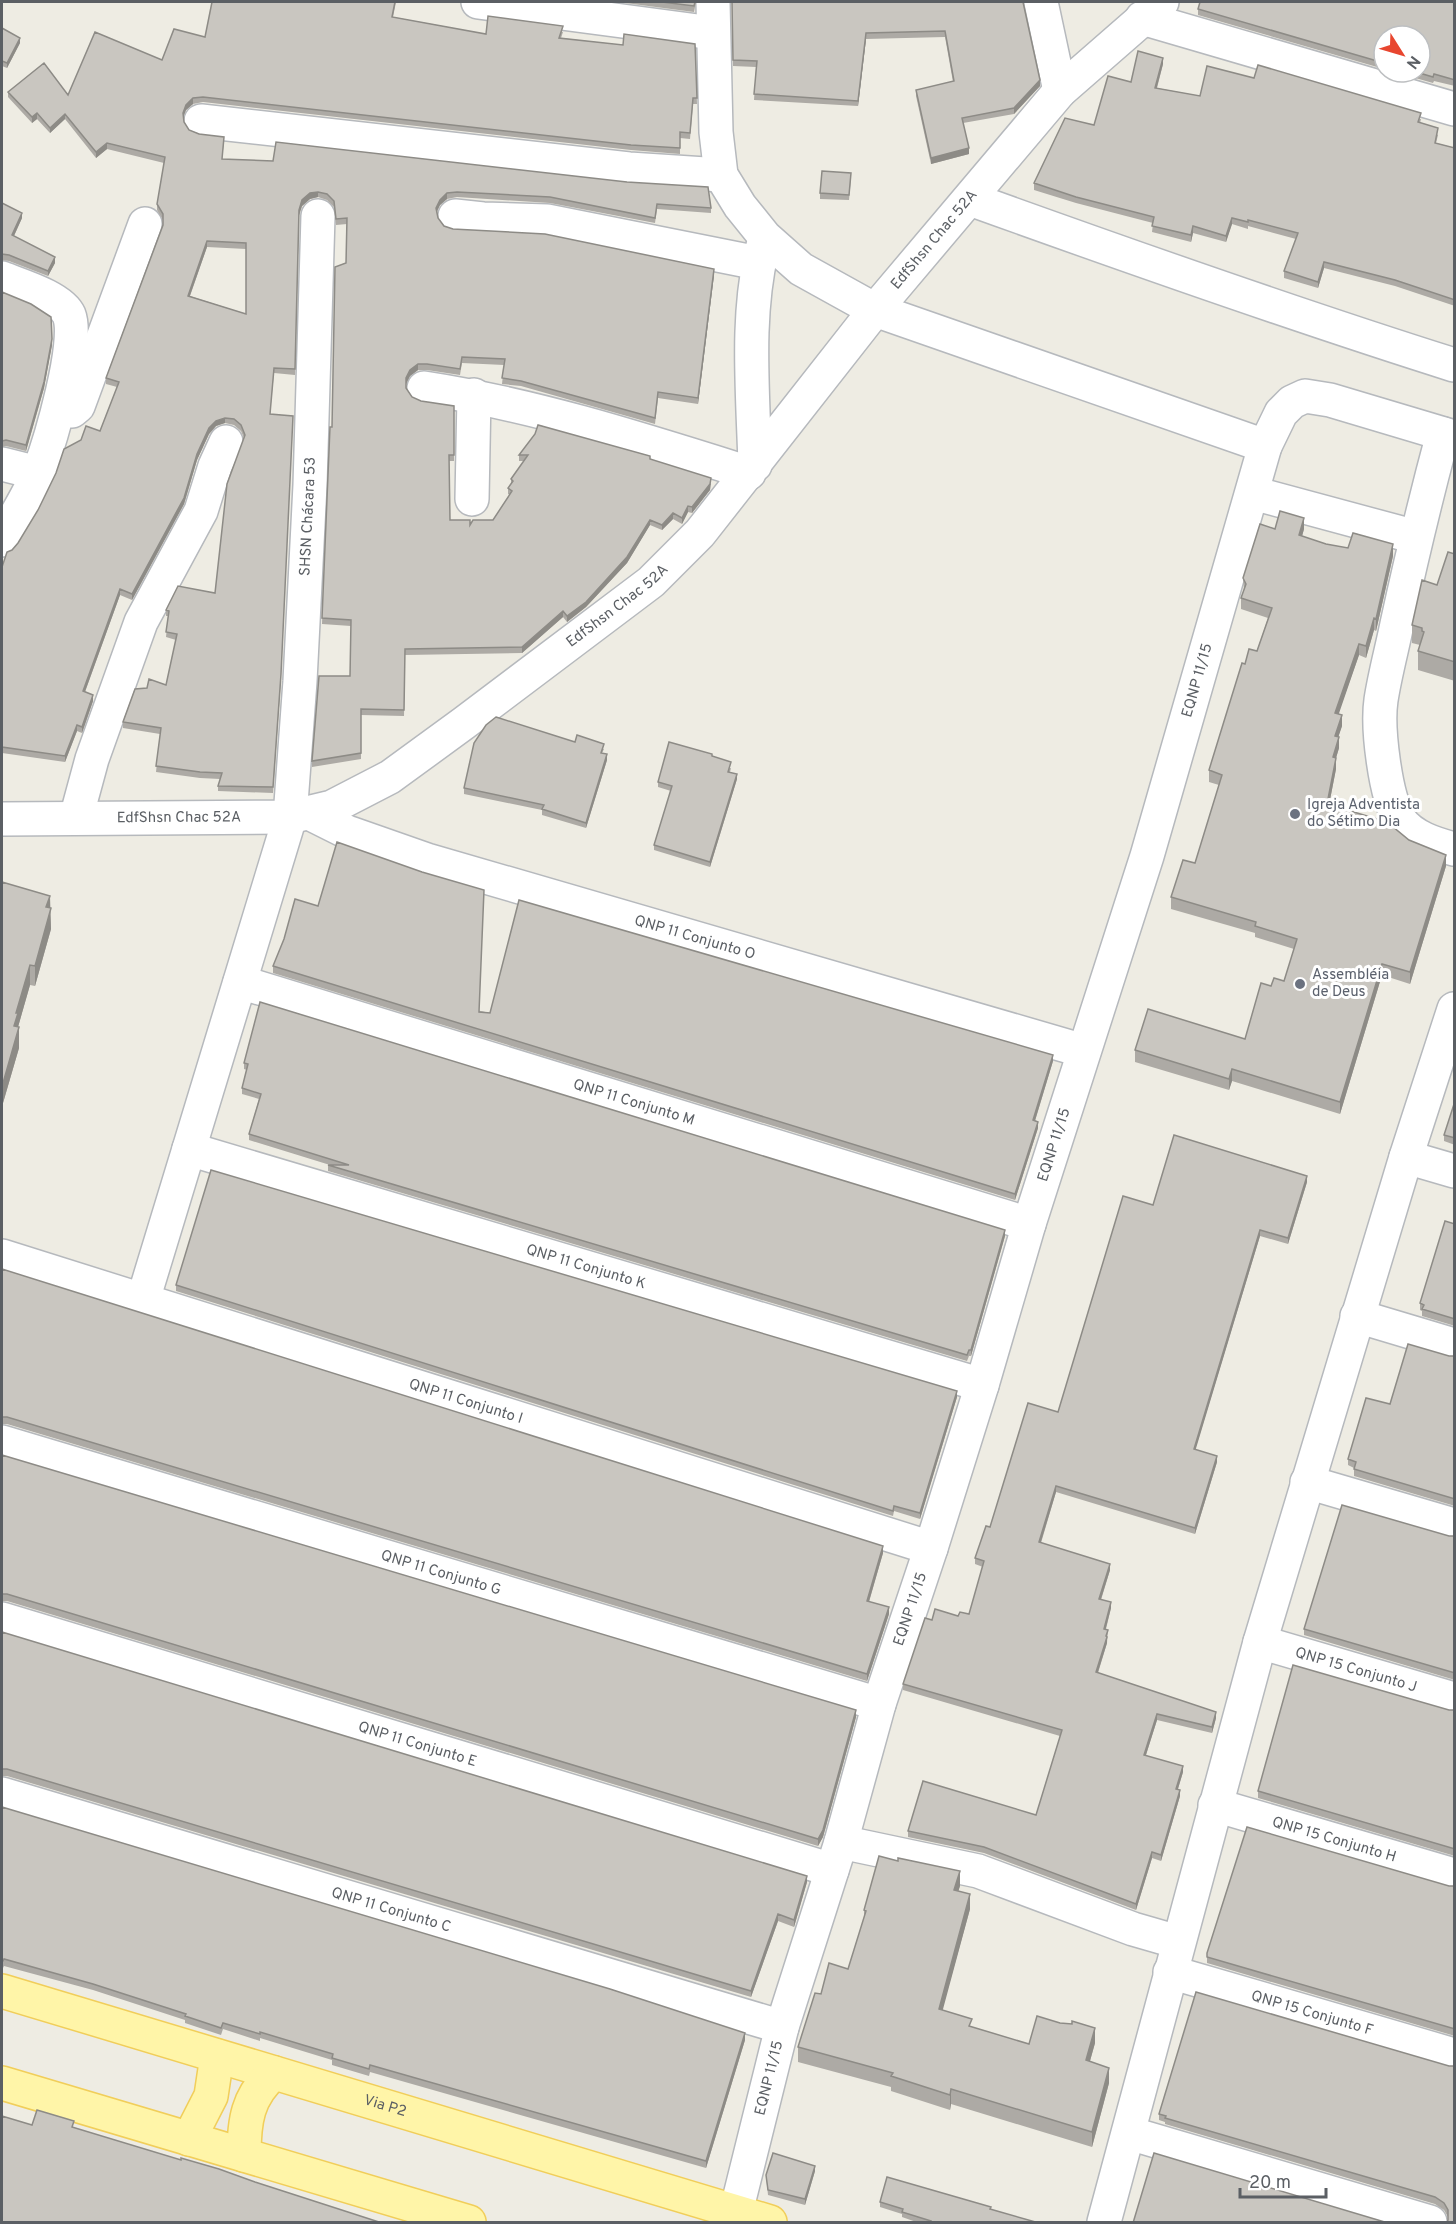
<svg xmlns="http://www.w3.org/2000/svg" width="1456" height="2224" font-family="Overpass,sans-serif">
	<rect width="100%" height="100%" fill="#eeece3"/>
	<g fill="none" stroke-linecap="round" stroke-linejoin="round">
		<defs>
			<g id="minor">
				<path d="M478 2 713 33"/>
				<path d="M713 2 716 132 721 175 740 206 765 237 801 269 875 310 1265 446"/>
				<path d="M1041 2 1060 91"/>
				<path d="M1142 18 1454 109"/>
				<path d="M201 121 629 169 721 175"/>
				<path d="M970 199C1131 257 1292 314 1454 365"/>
				<path d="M455 216 483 219 547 221 758 263"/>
				<path d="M2 278C19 285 61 297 69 315 80 342 50 442 39 471 29 495 14 518 2 540"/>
				<path d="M424 388C535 405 641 439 749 473"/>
				<path d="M72 411 78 406 145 224"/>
				<path d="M1443 434C1426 497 1411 560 1397 624 1392 649 1385 674 1381 700 1377 727 1385 797 1400 820 1412 837 1435 844 1454 849"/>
				<path d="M2 464 38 473"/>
				<path d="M755 465C753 392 745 312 764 242"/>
				<path d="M1253 493 1416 537"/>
				<path d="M472 499 474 395"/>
				<path id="s1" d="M309 813 347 832 427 860 1084 1051"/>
				<path d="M76 818 92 759 141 622 201 511 215 466 226 442"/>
				<path id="s2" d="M2 819 290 817 332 807 390 777 464 723 651 582 700 533 875 310 1060 91 1162 2"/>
				<path id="s3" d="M240 982 1029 1224"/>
				<path id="s4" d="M189 1149 982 1385"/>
				<path d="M1406 1157 1454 1171"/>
				<path id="s5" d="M2 1256 931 1548"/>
				<path id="s6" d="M143 1300 290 817 300 681 310 485 318 216"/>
				<path d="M1357 1316 1454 1345"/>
				<path id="s7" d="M2 1442 879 1704"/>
				<path d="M1307 1482 1454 1525"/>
				<path id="s8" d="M2 1619 832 1870"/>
				<path id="s9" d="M1260 1642 1454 1699"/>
				<path id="s10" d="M2 1794 782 2027"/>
				<path id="s11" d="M1215 1805 1454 1875"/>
				<path d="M841 1842 978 1871 1133 1929 1178 1942"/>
				<path id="s12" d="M1170 1972 1454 2055"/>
				<path d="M1129 2133 1430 2222"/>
				<path id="s13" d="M736 2212 782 2027 841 1842 879 1704 931 1548 982 1385 1029 1224 1147 856 1265 446 1281 413 1292 402 1305 396 1330 400 1454 437"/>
				<path d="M1104 2222 1260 1642 1406 1157 1454 1009"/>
			</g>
			<g id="major">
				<path id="s14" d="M2 1991 770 2222"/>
				<path d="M2 2083 469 2222"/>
				<path d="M189 2139 211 2096 217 2056"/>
				<path d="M244 2155C244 2122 247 2096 274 2073"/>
			</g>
		</defs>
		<!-- minor casing -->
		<use href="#minor" stroke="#b6b9bd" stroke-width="36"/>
		<!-- major casing -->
		<use href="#major" stroke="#f1ce5a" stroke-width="36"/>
		<!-- minor -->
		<use href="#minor" stroke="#fff" stroke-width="33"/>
		<!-- major -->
		<use href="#major" stroke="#fff5a8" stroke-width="33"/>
	</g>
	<!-- wall -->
	<path fill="#adaaa5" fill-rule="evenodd" d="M396 2 393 17 486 34 563 32 561 38 623 45 695 44 697 104H693L690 139 680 138V154L631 150 203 102 193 104 186 110 183 117 184 122 189 130 224 142 222 159 711 208V213L657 209 655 223 550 203 457 197 447 199 440 205 437 212 438 218 444 226 453 229 714 275 698 404 658 398 655 424 521 386 502 384 504 365 462 363 460 375 427 370H418L410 376 406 384V388L412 397 421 401 454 406V461H449L450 520 470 525 493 520 510 495 508 494V488L511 485V479L524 461H519V455L650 459 711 484 710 490 692 513 688 512 682 524 673 519 662 530 650 525 627 563 586 607 567 622 563 617 522 653 405 655 404 716 361 715V759L312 767V761L350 676 351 626 322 624 330 427H332L346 263 347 224 336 225 334 207 327 200 318 197 310 199 302 206 299 215 295 375 274 373 270 414 281 680 273 793 218 791V786L220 779 200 778 156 772 160 734 123 728V722L166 685 176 640 166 637 168 616H166V610L215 593 244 438 241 431 234 425 225 423 216 426 209 434 197 460 184 504 132 600 120 595 85 692 93 701 82 733 77 731 65 762 2 753V567L12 550 18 543 100 431 117 387 106 384V378L163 225V220L157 210V204L164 163 107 149 96 158 65 119 50 133 37 119 32 123 8 97V92L68 95 162 60 205 37ZM207 247 246 249V314L190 296Z
		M618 2H696L694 12Z
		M732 2H1023L1040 86 1014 114 963 123 969 154 931 164 916 96V90L953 82 945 37 866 39 858 106 754 100 756 67 733 66Z
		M1455 2V86L1434 81 1433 83 1394 72H1420L1384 36V69L1198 15V9Z
		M2 28 20 43 7 68 2 66Z
		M1163 64 1157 88 1200 96 1421 119 1420 123 1438 135 1436 143 1455 148V306L1395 286 1324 268 1318 288 1284 278V271L1296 239 1248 226V229L1232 224 1226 242 1193 233 1191 242 1152 232 1153 223 1076 203 1034 190V183L1094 125 1131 82Z
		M851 178 849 200 820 199V193Z
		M2 203 22 218 14 236 55 263 48 276 9 261 2 260Z
		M2 292 52 345 44 388 26 451 6 446 2 447Z
		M1275 529H1304L1302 536 1326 544 1393 556 1376 631 1374 630 1366 658 1359 655 1338 714 1342 726 1338 737 1339 748 1336 758V769L1329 805 1409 840 1446 866 1410 984 1382 975 1340 1114 1232 1081 1229 1090 1135 1062V1050L1245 1039 1271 986 1284 981 1294 949 1255 937V933L1171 909V897L1195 863 1219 785 1209 782V770L1245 664 1257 651 1268 618 1241 609V598L1244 590 1243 578Z
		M1455 554V681L1418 670V651L1420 645 1412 643V625L1437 585Z
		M575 742 604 749 602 753 607 760 586 828 542 815V810L464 794V788Z
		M731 768 730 772 737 779 710 867 654 850V845L671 791 658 787V782Z
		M2 882 50 908 51 929 35 986 30 985 18 1027 19 1048 3 1103H2Z
		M273 966 490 1013 1053 1061 1035 1121 1038 1128 1015 1200 273 973Z
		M244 1063 1005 1236 971 1356H969L967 1361 328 1171V1165H330L249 1140V1134L259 1099 242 1094V1088L247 1070 244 1069Z
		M1455 1101V1145L1444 1141V1135Z
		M1307 1182 1288 1244 1260 1236 1195 1450 1217 1462 1195 1534 1056 1492 1041 1543 1110 1570 1101 1600 1111 1608 1106 1629 1108 1630 1107 1643 1098 1673 1216 1718 1212 1733 1157 1720 1146 1755 1183 1772 1178 1789 1180 1796 1161 1861 1152 1858 1136 1910 984 1853 908 1837V1831L1036 1815 1060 1736 903 1690V1684L932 1620 969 1614 983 1567 975 1564V1558L990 1527 1058 1412 1153 1205Z
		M1455 1224V1326L1422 1316V1311L1420 1310V1303Z
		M2 1269 883 1553 869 1602 889 1614 867 1681 7 1424H2Z
		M176 1285 957 1397 920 1519 894 1511 893 1516 176 1291Z
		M1449 1356H1455V1506L1354 1476V1468L1348 1465V1459L1390 1404Z
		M2 1455 856 1717 823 1837 818 1846 7 1601H2Z
		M1449 1536H1455V1680L1304 1635V1629Z
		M2 1632 807 1882 794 1927 778 1921 751 1997 7 1776H2Z
		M1449 1710H1455V1856L1258 1798V1791Z
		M2 1807 745 2040 706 2168 370 2072 369 2076 332 2065V2060L260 2038V2041L223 2029 221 2035 185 2023V2020L93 1990 4 1966 3 1968 2 1967Z
		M960 1886 958 1891 970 1909 942 2010 972 2027 1029 2044 1095 2043 1090 2061 1109 2083 1092 2147 951 2104 950 2110 891 2091V2087L798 2062V2047L821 1994 848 1969 864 1918V1910Z
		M1449 1886H1455V2036L1207 1963V1953Z
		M1449 2066 1448 2220V2217L1444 2210 1435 2204 1165 2124V2122L1159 2120V2114Z
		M815 2171 805 2205 768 2195 766 2175Z
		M880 2202 991 2210 1039 2223H919L902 2217V2214L880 2207Z"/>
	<!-- shaded-wall -->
	<path fill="#8d8b86" d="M866 33V39L858 106V101Z
		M20 38V43L7 68V63Z
		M1163 58V64L1155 94V88Z
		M1040 80V86L1014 114V108Z
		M193 98V104L186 110 183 118V113L186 105Z
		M37 113V119L32 123V117Z
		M65 114V119L50 133V128Z
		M107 143V149L96 158V152Z
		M969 148V154L931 164V158Z
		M318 192V197L310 199 302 206 299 215 295 375 299 210 302 200 310 193Z
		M447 193V199L440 205 436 213V208L440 200Z
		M22 213V218L12 240V235Z
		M1232 218V224L1226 242V236Z
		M1193 226V233L1191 242V235Z
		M207 241V247L188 301V296Z
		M55 257V263L48 276V271Z
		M1324 262V268L1318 288V282Z
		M714 269V275L698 404V398Z
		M52 339V345L44 388 26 451V445Z
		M418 364V370L410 376 406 384V378L410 370Z
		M225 418V423L216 426 209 434 197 460 184 504 132 600V594L209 428 216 421Z
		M711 478 710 490 692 513V507Z
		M688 506V512L682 524V518Z
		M673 513V519L662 530V525Z
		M1304 518V529L1299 547V535Z
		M650 520V525L627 563 586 607 567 622V616Z
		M1393 544V556L1376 631V619Z
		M120 589V595L83 697V691Z
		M563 611V617L522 653V647Z
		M1374 618V630L1366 658V646Z
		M1359 644V655L1335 725V713Z
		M93 695V701L82 733V727Z
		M1342 715V726L1335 747V736Z
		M77 725V731L65 762V756Z
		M1339 737V748L1333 768V757Z
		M607 754V760L586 828V823Z
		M1336 758V769L1327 815V804Z
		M737 774V779L710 867V862Z
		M1446 855V866L1410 984V972Z
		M50 896 51 929 35 986V966L46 907Z
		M1382 964V975L1340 1114V1102Z
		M30 965V985L18 1027H19V1048L3 1103V1083L14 1026 16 1013Z
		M1053 1055V1061L1033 1127V1120Z
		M1232 1069V1081L1229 1090V1079Z
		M1038 1122V1128L1015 1200V1194Z
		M1307 1176V1182L1288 1244V1238Z
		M1005 1230V1236L971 1356V1350Z
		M1260 1230V1236L1194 1455V1449Z
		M957 1391V1397L920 1519V1513Z
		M1217 1456V1462L1195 1534V1528Z
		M1056 1486V1492L1039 1548V1542Z
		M883 1546V1553L867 1608V1601Z
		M1110 1564V1570L1099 1605V1599Z
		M1111 1602V1608L1104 1635V1629Z
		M889 1607V1614L867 1681V1674Z
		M1107 1637V1643L1096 1678V1672Z
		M856 1710V1717L823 1837 818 1846V1839Z
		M1216 1712V1718L1212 1733V1727Z
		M1157 1714V1720L1144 1761V1755Z
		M1183 1766V1772L1176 1795V1789Z
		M1180 1790V1796L1161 1861V1855Z
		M1152 1852V1858L1136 1910V1904Z
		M960 1871V1886L954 1905V1890Z
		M807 1876V1882L794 1927V1920Z
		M970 1894V1909L939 2024V2009Z
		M778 1914V1921L751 1997V1991Z
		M1095 2028V2043L1086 2075V2060Z
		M745 2033V2040L706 2168V2161Z
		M1109 2068V2083L1092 2147V2132Z
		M951 2089V2104L950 2110V2095Z
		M815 2166V2171L805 2205V2199Z"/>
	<!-- building -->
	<path fill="#c9c6c0" stroke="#8d8b86" stroke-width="1.5" fill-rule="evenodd" d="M212 2H395L392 17 486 34 488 16 563 26 559 38 623 45 624 34 695 44 697 98H693L690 133 680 132V148L631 145 203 97 193 98 186 105 183 113 184 122 189 130 199 134 224 137 222 159 273 161 276 142 627 182 708 187 711 208 657 204 655 218 550 197 457 192 447 193 440 200 436 208 438 218 444 226 453 229 545 234 714 269 698 398 658 392 655 418 521 381 502 378 505 359 462 357 460 369 427 364H418L410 370 406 378V388L412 397 421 401 454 406V455H449L450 520H470V525L473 520H493L512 491 508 488 513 481 511 479 528 455H519L535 434 538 425 650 456V459L711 478 710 484 692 507 688 506 682 518 673 513 662 525 650 520 627 557 586 602 567 616 563 611 522 647 405 649 404 710 361 709V753L312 761 319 676H350L351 620 322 618 330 427H332L335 267 346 263 347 218 336 219 334 201 327 194 318 192 310 193 302 200 299 210 295 369 274 368 270 414 293 416 281 674 273 787 218 786 222 773 200 772 156 766 161 728 123 722 135 689 147 688 149 679 166 685 177 634 166 632 169 611 166 610 178 586 215 593 227 484 245 435 241 425 234 419 225 418 216 421 209 428 197 454 184 498 132 594 120 589 83 691 93 695 82 727 77 725 65 756 2 747V567L7 552 12 550 18 543 38 510 56 473 64 449 81 440 86 426 100 431 119 382 106 378 163 225V214L157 204 165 157 107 143 96 152 65 114 50 128 37 113 32 117 8 92 44 63 68 95 95 32 162 60 174 29 205 37ZM207 241 246 243V314L188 296Z
		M662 2H695L694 6Z
		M732 2H1023L1040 80 1014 108 962 118 969 148 931 158 916 90 954 81 945 31 866 33 858 101 754 94 757 61 733 60Z
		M1200 2H1455V80L1434 74 1433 77 1416 72H1420V36H1384V63L1198 9Z
		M2 28 20 38 7 63 2 61Z
		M1138 51 1163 58 1155 88 1200 96 1207 66 1254 78 1258 65 1421 113 1418 122 1438 128 1435 143 1455 148V300L1395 280 1324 262 1318 282 1284 271 1298 233 1248 220V222L1232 218 1226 236 1193 226 1191 235 1152 226 1154 217 1076 197 1034 183 1065 118 1094 125 1108 76 1131 82Z
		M822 171 851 173 849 195 820 193Z
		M2 203 22 213 12 235 55 257 48 271 9 255 2 254Z
		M2 292 31 304 51 317 52 339 44 382 26 445 6 440 2 441Z
		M1280 511 1304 518 1299 535 1326 544 1348 548 1353 533 1393 544 1376 619 1374 618 1366 646 1359 644 1335 713 1342 715 1335 736 1339 737 1333 757 1336 758 1327 804 1387 822 1409 840 1446 855 1410 972 1382 964 1340 1102 1232 1069 1229 1079 1135 1050 1148 1009 1245 1039 1261 983 1271 986 1274 978 1284 981 1297 939 1255 926 1256 922 1171 897 1183 860 1195 863 1222 775 1209 770 1225 718 1242 663 1245 664 1249 649 1257 651 1272 608 1241 598 1246 584 1243 578 1260 524 1275 529Z
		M1448 552 1455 554V662L1418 651 1424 632 1422 631V628L1412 625 1422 580 1437 585Z
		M496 717 575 742 577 735 604 744 601 753 607 754 586 823 542 809 544 805 464 788 474 743 486 725Z
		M669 742 712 754V756L731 762 728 772 737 774 710 862 654 845 672 786 658 782Z
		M337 842 422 872 484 890 479 1012 490 1013 519 900 1053 1055 1033 1120 1038 1122 1015 1194 273 966 284 939 295 899 318 906Z
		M2 882 50 896 46 907 51 908 35 966 30 965 16 1013H18L14 1026 19 1027 3 1083H2Z
		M260 1002 1005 1230 971 1350H969L967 1355 328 1165H349L249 1134 261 1094 242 1088 248 1064 244 1063Z
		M1455 1101V1138L1444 1135Z
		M1174 1135 1307 1176 1288 1238 1260 1230 1194 1449 1217 1456 1195 1528 1056 1486 1039 1542 1110 1564 1099 1599 1111 1602 1104 1629 1108 1630 1106 1636 1107 1637 1096 1672 1216 1712 1212 1727 1157 1714 1144 1755 1183 1766 1176 1789 1180 1790 1161 1855 1152 1852 1136 1904 984 1847 908 1831 923 1781 1036 1815 1062 1730 903 1684 925 1618 932 1620 935 1609 958 1616 960 1612 969 1614 984 1561 975 1558 986 1526 990 1527 1028 1403 1058 1412 1123 1196 1153 1205Z
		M211 1170 957 1391 920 1513 894 1506 893 1511 176 1285Z
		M1445 1221 1455 1224V1319L1422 1309 1424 1305 1420 1303Z
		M2 1269 883 1546 867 1601 889 1607 867 1674 7 1417H2Z
		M1408 1344 1449 1356H1455V1499L1354 1469 1356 1462 1348 1459 1366 1398 1390 1404Z
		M2 1455 856 1710 823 1830 818 1839 7 1594H2Z
		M1342 1505 1449 1536H1455V1673L1304 1629Z
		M2 1632 807 1876 794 1920 778 1914 751 1991 7 1769H2Z
		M1293 1665 1449 1710H1455V1849L1258 1791Z
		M2 1807 610 1989 745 2033 706 2161 370 2065 369 2069 332 2058 333 2054 260 2032V2034L223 2023 221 2028 185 2016 186 2014 93 1984 4 1959 3 1961H2Z
		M1247 1827 1449 1886H1455V2029L1207 1957V1953Z
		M879 1856 898 1861V1858L960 1871 954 1890 970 1894 939 2009 972 2019 969 2026 1029 2044 1037 2016 1060 2023 1072 2024V2021L1095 2028 1086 2060 1109 2068 1092 2132 951 2089 950 2095 891 2076 893 2073 798 2047 815 1993 821 1994 829 1963 848 1969 866 1911 864 1910Z
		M1196 1992 1449 2066H1455V2223H1447L1448 2220V2210L1444 2203 1435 2197 1165 2118 1166 2116 1159 2114Z
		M37 2110 74 2121 72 2127 181 2160V2158L219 2169 255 2182 382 2223H2V2116L32 2125Z
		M773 2153 815 2166 805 2199 768 2190 766 2175Z
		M1154 2153 1388 2223H1133Z
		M887 2177 991 2207 990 2209 1039 2223H930L931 2221 902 2212 903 2209 880 2202Z"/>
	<!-- markers -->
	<g fill="#6b7280" stroke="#fff" stroke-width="2">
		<circle cx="1295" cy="814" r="6"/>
		<circle cx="1300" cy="984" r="6"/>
	</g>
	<g text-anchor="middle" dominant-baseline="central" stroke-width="6" stroke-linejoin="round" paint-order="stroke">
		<!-- street labels -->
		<g font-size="15" fill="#5b5f64" stroke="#fff">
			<text stroke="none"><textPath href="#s2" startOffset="1167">EdfShsn Chac 52A</textPath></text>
			<text stroke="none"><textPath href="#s6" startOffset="806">SHSN Chácara 53</textPath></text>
			<text stroke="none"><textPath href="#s2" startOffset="681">EdfShsn Chac 52A</textPath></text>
			<text stroke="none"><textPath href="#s13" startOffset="1600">EQNP 11/15</textPath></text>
			<text stroke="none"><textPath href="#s2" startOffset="177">EdfShsn Chac 52A</textPath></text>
			<text stroke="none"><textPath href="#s1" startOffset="406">QNP 11 Conjunto O</textPath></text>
			<text stroke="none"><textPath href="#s3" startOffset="412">QNP 11 Conjunto M</textPath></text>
			<text stroke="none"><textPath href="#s13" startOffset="1114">EQNP 11/15</textPath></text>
			<text stroke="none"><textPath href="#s4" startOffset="414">QNP 11 Conjunto K</textPath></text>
			<text stroke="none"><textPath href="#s5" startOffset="486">QNP 11 Conjunto I</textPath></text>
			<text stroke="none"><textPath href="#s7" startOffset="458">QNP 11 Conjunto G</textPath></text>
			<text stroke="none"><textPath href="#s13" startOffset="628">EQNP 11/15</textPath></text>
			<text stroke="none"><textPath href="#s9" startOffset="100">QNP 15 Conjunto J</textPath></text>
			<text stroke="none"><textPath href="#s8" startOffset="434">QNP 11 Conjunto E</textPath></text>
			<text stroke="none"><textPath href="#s11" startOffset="124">QNP 15 Conjunto H</textPath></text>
			<text stroke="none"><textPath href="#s10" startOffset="406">QNP 11 Conjunto C</textPath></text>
			<text stroke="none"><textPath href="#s12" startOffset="148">QNP 15 Conjunto F</textPath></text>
			<text stroke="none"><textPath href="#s13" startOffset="138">EQNP 11/15</textPath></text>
			<text stroke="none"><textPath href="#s14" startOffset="400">Via P2</textPath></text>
		</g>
		<!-- worship labels -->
		<g font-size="15" fill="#5b616d" stroke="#fff" text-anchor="start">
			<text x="1307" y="805">Igreja Adventista<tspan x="1307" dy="17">do Sétimo Dia</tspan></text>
			<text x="1312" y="975">Assembléia<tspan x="1312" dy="17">de Deus</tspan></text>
		</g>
	</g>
	<!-- border -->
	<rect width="1456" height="2224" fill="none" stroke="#5b5f64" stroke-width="6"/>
	<!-- north arrow -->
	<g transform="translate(1402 54) rotate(127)"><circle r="28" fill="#ffffff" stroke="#bdbfc1" stroke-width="1.5"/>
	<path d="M0-4.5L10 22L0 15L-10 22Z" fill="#e8462f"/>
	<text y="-9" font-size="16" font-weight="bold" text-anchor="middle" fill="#5b5f64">N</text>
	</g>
	<!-- scale -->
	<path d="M1240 2188v9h86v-9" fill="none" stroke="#5b5f64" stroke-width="3"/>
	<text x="1249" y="2188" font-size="18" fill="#5b5f64" stroke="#ffffff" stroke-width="4.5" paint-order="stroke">20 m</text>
</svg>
